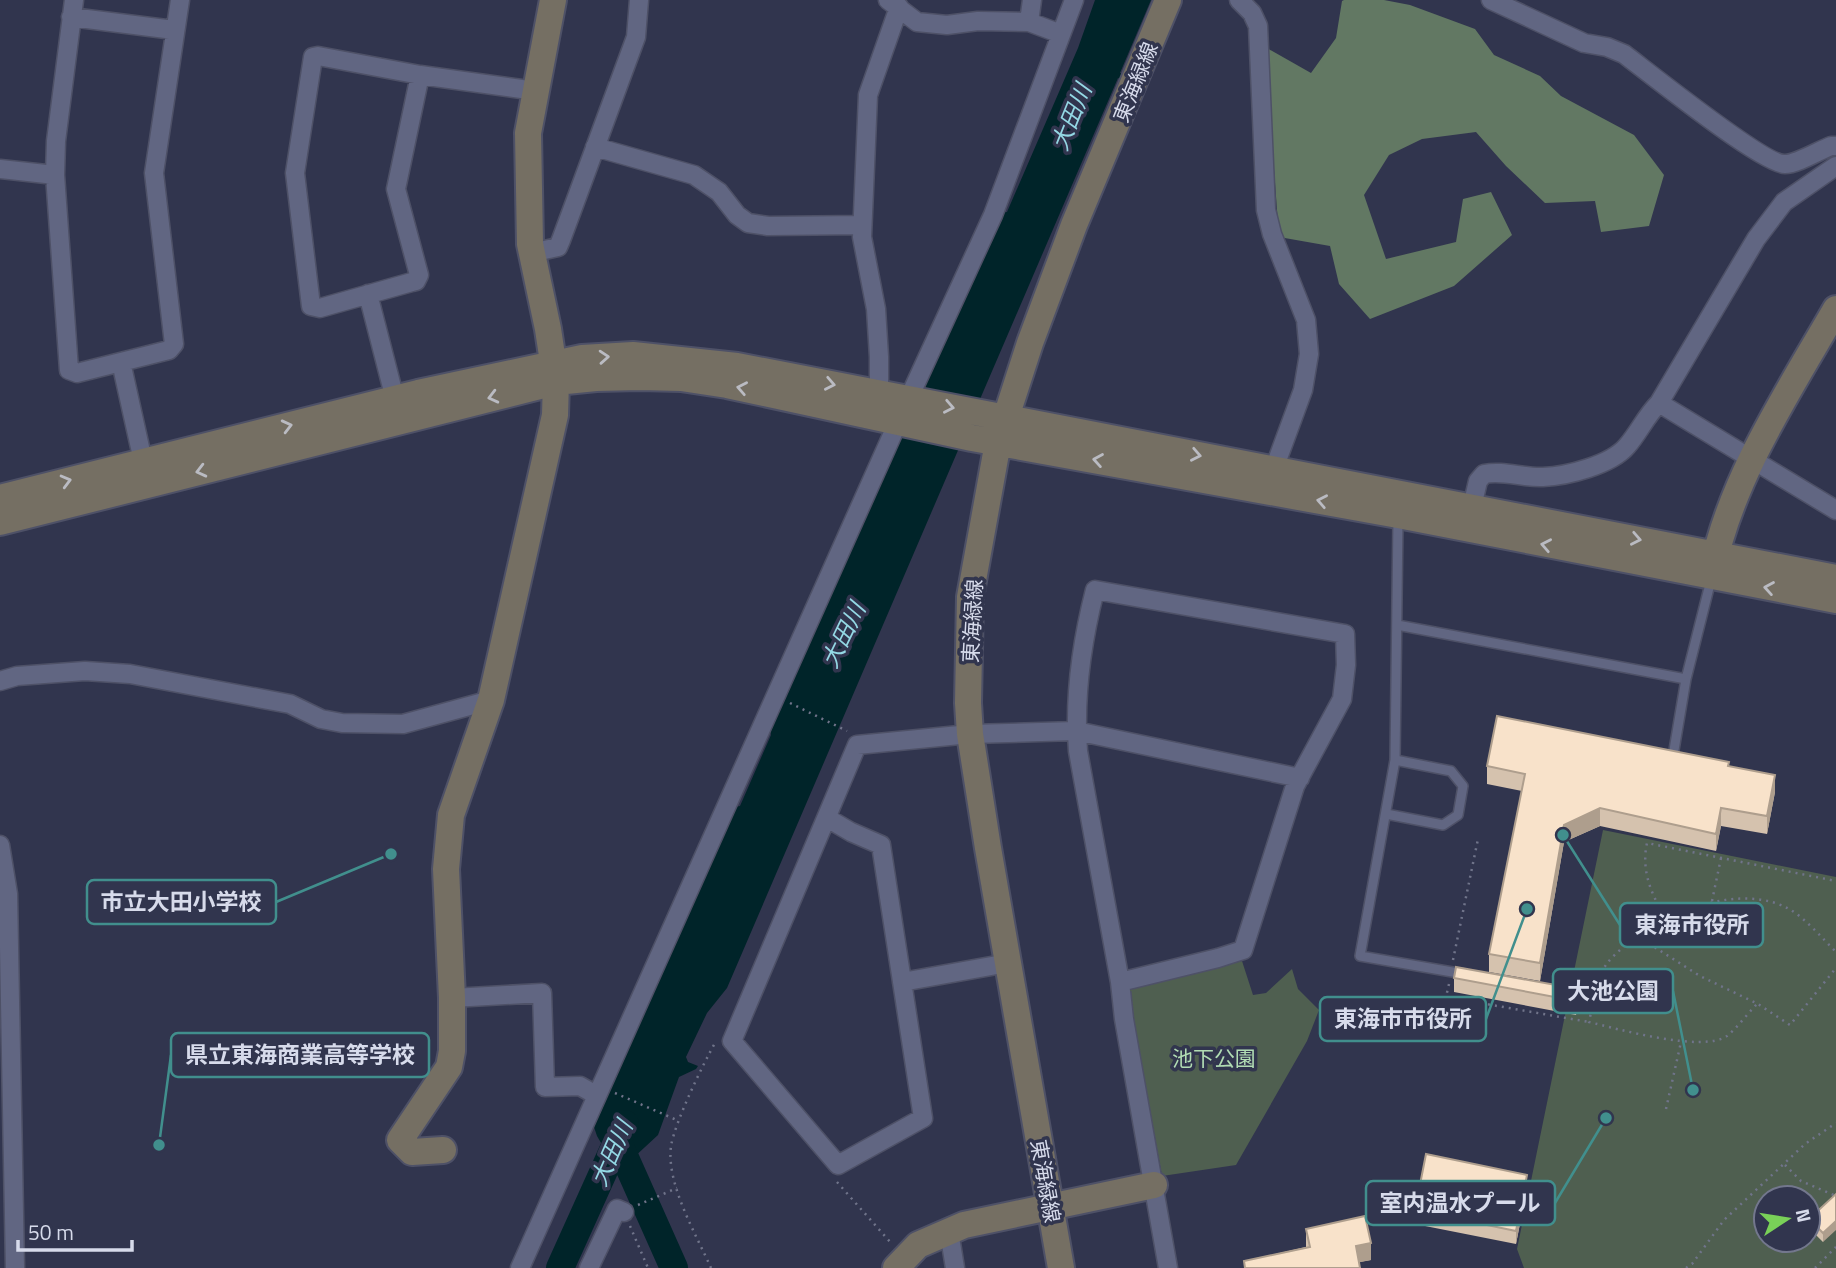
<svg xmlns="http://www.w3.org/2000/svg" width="1836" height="1268" font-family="'Titillium Web','Noto Sans JP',sans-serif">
	<rect width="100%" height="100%" fill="#31354e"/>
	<!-- green -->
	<path fill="#4f5f50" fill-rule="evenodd" d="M1603 830 1836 877V1268H1524L1517 1249ZM1766 1198H1808V1240H1766Z
		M1242 961 1253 995 1266 993 1292 969 1298 989 1319 1010 1307 1041 1236 1165 1162 1176 1128 989Z"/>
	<!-- forest -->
	<path fill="#627863" d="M1344 0H1384L1410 5 1475 29 1494 55 1540 76 1561 96 1634 135 1664 175 1649 226 1601 232 1595 201 1545 203 1506 166 1476 132 1422 139 1389 155 1364 195 1386 259 1456 242 1463 199 1491 192 1512 235 1454 286 1370 319 1339 284 1330 246 1279 237 1265 47 1311 73 1336 38 1342 1Z"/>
	<!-- water -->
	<path fill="#002429" d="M1095 0H1151L1120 73 1126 75 1124 80 1118 78 727 988 707 1013 686 1057 688 1062 698 1066 696 1069 679 1077 658 1135 618 1172 597 1136 594 1127 735 807 740 806 771 735 770 729 999 213 1007 212 1078 48Z"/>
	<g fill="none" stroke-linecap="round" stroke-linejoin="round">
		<!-- river -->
		<path stroke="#002429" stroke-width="28" d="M617 1140 674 1268
			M560 1268 625 1124"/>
		<defs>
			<path id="lane" d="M1398 519 1395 760 1360 956 1464 974
				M1397 625 1686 679
				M1673 756 1686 679 1711 580
				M1386 814 1443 825 1458 815 1463 786 1451 771 1395 760
				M1568 993 1594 998"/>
			<path id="street" d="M74 0 56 141 55 175 69 370 77 373 121 362 143 461
				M888 0 917 22 947 25 978 21 1029 22 1061 34
				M1239 0 1252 13 1258 26 1266 210 1272 234 1306 320 1309 354 1303 390 1274 469
				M1491 0 1584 43 1607 47 1624 54C1648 72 1764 165 1785 164 1797 164 1820 150 1831 146H1836
				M71 17 174 30
				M1029 22 1032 0
				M420 75 396 189 419 275 416 281 412 282 320 308 311 306 295 173 313 57 318 56 420 75 536 91
				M595 147 694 175 719 192 737 215 748 223 768 226 862 225
				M0 169 55 175
				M531 253 558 247 561 240 636 37 639 0
				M368 294 395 399
				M121 362 169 350 174 344 154 173 180 0
				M879 394V357L876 309 862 237 868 95 899 7
				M908 400 993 215 1074 0
				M1659 403 1836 510
				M1472 507 1478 481 1484 474C1504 470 1522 478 1543 477 1567 476 1611 465 1627 446 1639 432 1646 416 1659 403L1756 239 1784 202 1836 166
				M0 681 17 676 85 671 130 674 290 704 321 719 342 723 403 724 491 700
				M827 818 851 832 881 845 923 1118 838 1165 732 1041 857 745 970 734 1076 731 1300 778
				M0 845 8 894 15 1268
				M902 982 1008 963
				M1120 982 1218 958 1243 950 1295 786 1342 699 1346 665 1345 634 1095 590C1082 641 1074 698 1078 751L1120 982 1124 1019 1168 1268
				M452 998 542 993 545 1087 580 1086 596 1095
				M949 1231 955 1268
				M520 1268 898 422
				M589 1268 617 1209 624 1212"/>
			<path id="secondary" d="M0 498 418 393 582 358 633 355 737 366 1836 578
				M0 522 556 382 596 378 640 377 681 378 727 385 972 438 1398 515 1836 600
				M1712 573C1729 481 1790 389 1836 309
				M443 1150 412 1152 400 1140 449 1067 452 1051V998L446 869 451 815 491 700 555 415 556 382 548 329 530 244 528 133 553 0
				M896 1268 918 1245 964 1225 1154 1185
				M1061 1268 988 848 970 734 968 703 970 597 998 442 1030 343 1074 225 1168 0"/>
		</defs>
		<!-- lane casing -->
		<use href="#lane" stroke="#4e5167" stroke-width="12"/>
		<!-- street casing -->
		<use href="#street" stroke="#4e5167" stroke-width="21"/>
		<!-- secondary casing -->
		<use href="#secondary" stroke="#4e5167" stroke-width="30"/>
		<!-- path -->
		<path stroke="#70748a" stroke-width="2.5" stroke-dasharray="2 5" stroke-linecap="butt" d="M790 703 847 731
			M1712 901 1721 858
			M1666 918C1651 895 1641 870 1647 843L1836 881
			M1637 936 1700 976 1758 1004 1790 1025 1836 968
			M1453 960 1478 839
			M1449 984 1446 997 1589 1022
			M1594 985C1598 977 1603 969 1608 962 1645 920 1729 882 1783 906 1801 913 1822 938 1836 952
			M1592 1008 1589 1022C1618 1029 1702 1053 1727 1036 1738 1027 1747 1014 1757 1004
			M615 1093 679 1121
			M1666 1109 1681 1042
			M1785 1165 1801 1181 1836 1196
			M837 1182 891 1243
			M638 1205 677 1188
			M630 1226 648 1268
			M711 1268C696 1234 666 1184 671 1146 675 1122 703 1064 715 1043
			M1686 1268 1692 1264 1724 1220 1805 1144 1836 1123
			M1815 1268 1836 1247"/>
		<!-- lane -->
		<use href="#lane" stroke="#616682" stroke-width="9"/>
		<!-- street -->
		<use href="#street" stroke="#616682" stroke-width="18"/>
		<!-- secondary -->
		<use href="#secondary" stroke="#756f63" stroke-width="26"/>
	</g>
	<!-- wall -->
	<path fill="#d5c2ae" d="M1487 766H1729L1775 792 1767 834 1721 826 1716 851 1600 826 1564 842 1540 981 1489 972V954L1522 791 1487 784Z
		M1454 978 1578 989V1002L1576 1015 1454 992Z
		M1527 1188 1516 1244 1415 1224V1210Z
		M1836 1194 1823 1242 1809 1228V1219Z
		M1306 1229 1371 1260 1359 1262 1360 1268H1244V1261L1306 1247Z"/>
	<!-- shaded-wall -->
	<path fill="#ae9e8d" d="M1775 775V792L1767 834V816Z
		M1600 808V826L1564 842 1540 981V963L1564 825Z
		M1721 808V826L1716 851V834Z
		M1578 989V1002L1576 1015V1001Z
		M1527 1175V1188L1516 1244V1231Z
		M1836 1221V1230L1823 1242V1233Z
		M1371 1243V1260L1356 1263V1246Z"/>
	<!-- building -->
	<path fill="#f8e2ca" stroke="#ae9e8d" stroke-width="2" d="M1497 716 1729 762 1728 766 1775 775 1767 816 1721 808 1716 834 1600 808 1564 825 1540 963 1489 954 1525 774 1487 766Z
		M1456 967 1578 989 1576 1001 1454 978Z
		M1426 1154 1527 1175 1516 1231 1415 1210Z
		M1836 1194V1221L1823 1233 1809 1219Z
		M1365 1216 1371 1243 1356 1246 1360 1268H1245L1244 1261 1310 1247 1306 1229Z"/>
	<!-- one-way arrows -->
	<defs><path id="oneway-chevron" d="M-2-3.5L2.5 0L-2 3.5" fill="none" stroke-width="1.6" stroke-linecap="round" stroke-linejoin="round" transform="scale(1.75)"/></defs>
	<g stroke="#babbc2">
		<use href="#oneway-chevron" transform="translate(604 357) rotate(-4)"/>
		<use href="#oneway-chevron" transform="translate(830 384) rotate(11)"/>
		<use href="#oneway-chevron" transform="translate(742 388) rotate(-169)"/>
		<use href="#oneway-chevron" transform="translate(493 397) rotate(166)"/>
		<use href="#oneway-chevron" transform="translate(949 407) rotate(11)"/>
		<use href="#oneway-chevron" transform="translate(287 426) rotate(-14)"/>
		<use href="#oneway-chevron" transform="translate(1196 455) rotate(11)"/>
		<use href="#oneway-chevron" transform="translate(1098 460) rotate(-170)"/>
		<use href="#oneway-chevron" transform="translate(201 471) rotate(166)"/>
		<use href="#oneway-chevron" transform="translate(66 481) rotate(-15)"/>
		<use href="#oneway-chevron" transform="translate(1322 501) rotate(-169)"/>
		<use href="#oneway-chevron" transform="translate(1636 539) rotate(11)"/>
		<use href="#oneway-chevron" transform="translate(1546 545) rotate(-169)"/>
		<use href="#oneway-chevron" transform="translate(1769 588) rotate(-170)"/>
	</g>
	<g text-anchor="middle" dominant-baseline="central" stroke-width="7" stroke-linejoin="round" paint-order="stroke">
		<!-- street labels -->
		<g font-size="21" fill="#d7dbeb" stroke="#31354e">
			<text transform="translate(1135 82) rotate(-68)">東海緑線</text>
			<text transform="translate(972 621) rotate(-87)">東海緑線</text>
			<text transform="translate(1046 1181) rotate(80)">東海緑線</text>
		</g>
		<!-- park labels -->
		<g font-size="21" fill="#b1dcb3" stroke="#31354e">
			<text x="1214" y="1058">池下公園</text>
		</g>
		<!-- water labels -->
		<g font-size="23" font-style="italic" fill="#94d8e4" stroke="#31354e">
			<text transform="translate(1071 117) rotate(-68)">大田川</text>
			<text transform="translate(843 635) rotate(-64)">大田川</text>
			<text transform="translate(611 1153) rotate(-66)">大田川</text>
		</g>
	</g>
	<!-- callouts -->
	<path fill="none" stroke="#418f8d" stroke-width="2.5" d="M391 854L276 902M1563 835L1620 925M1693 1090L1673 991M1527 909L1486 1019M159 1145L171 1055M1606 1118L1555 1203"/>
	<g fill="#418f8d" stroke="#31354e" stroke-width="2.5">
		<circle cx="391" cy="854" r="7"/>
		<circle cx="1563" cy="835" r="7"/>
		<circle cx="1693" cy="1090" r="7"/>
		<circle cx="1527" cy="909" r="7"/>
		<circle cx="159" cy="1145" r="7"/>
		<circle cx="1606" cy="1118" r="7"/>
	</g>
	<g fill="#31354e" stroke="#418f8d" stroke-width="2.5">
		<rect x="87" y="880" width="189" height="44" rx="7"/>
		<rect x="1620" y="903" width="143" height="44" rx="7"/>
		<rect x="1553" y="969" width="120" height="44" rx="7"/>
		<rect x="1320" y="997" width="166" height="44" rx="7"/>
		<rect x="171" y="1033" width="258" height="44" rx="7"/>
		<rect x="1366" y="1181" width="189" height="44" rx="7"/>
	</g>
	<g font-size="23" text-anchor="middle" font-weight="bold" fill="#d7dbeb">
		<text x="181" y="910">市立大田小学校</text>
		<text x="1692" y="933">東海市役所</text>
		<text x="1613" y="999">大池公園</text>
		<text x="1403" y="1027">東海市市役所</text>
		<text x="300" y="1063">県立東海商業高等学校</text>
		<text x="1460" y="1211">室内温水プール</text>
	</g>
	<!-- north arrow -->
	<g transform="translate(1787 1219) rotate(78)"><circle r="33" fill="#31354e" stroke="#73778d" stroke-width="2"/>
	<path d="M0-5L12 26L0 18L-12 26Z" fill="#79d158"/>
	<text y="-10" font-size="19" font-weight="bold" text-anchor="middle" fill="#d7dbeb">N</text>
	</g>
	<!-- scale -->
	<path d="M18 1240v10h114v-10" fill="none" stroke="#d7dbeb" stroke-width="3.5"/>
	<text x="28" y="1240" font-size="21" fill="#d7dbeb" stroke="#31354e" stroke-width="5" paint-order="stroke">50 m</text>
</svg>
